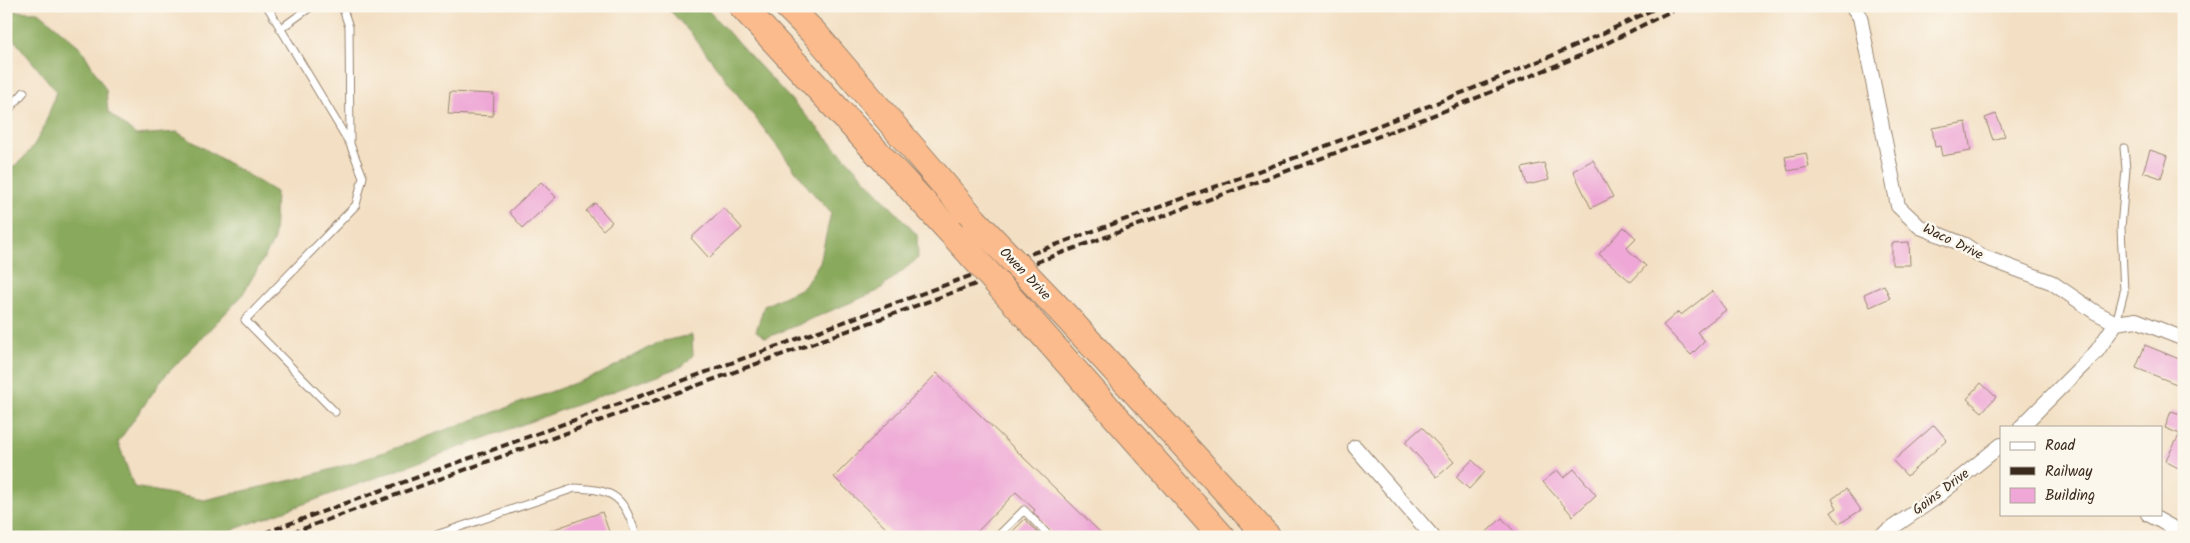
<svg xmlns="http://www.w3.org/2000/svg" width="2190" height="543" font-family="Kalam,sans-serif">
	<rect width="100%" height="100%" fill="#fbf7ec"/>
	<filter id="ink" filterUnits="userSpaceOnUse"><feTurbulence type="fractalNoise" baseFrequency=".02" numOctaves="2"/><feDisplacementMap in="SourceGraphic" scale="10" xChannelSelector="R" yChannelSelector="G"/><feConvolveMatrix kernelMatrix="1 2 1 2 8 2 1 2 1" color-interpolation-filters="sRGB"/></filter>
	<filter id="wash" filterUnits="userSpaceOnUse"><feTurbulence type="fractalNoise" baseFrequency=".0096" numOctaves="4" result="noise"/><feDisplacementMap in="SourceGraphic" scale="20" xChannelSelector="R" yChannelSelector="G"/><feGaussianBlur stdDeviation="1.12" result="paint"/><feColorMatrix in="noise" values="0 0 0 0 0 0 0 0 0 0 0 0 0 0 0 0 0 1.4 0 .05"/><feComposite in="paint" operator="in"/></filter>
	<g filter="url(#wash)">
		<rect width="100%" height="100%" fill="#f3dfc3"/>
		<!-- forest -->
		<path fill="#89a95c" stroke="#626a3d" d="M666 6H704L917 235 918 258 878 291 766 338 756 331 764 306 804 287 820 262 831 213 811 191 693 36Z
			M6 11 39 12 81 48 106 90 108 112 136 135 177 132 276 192 274 241 241 297 164 377 118 442 134 487 204 500 305 477 359 461 600 374 659 342 692 335 693 355 683 366 213 537H6V171C35 156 47 122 56 91L7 31Z"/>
		<g id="blocks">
			<!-- building -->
			<path fill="#eea7d6" d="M450 92 494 94 493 116 448 114Z
				M1996 114 2005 136 1993 140 1985 118Z
				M1966 122 1971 151 1942 156 1940 146 1935 147 1932 128Z
				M2150 150 2168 156 2161 178 2143 172Z
				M1806 153 1809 167 1788 171 1785 157Z
				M1593 160 1613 197 1591 208 1573 171Z
				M1544 163 1549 180 1527 185 1522 168Z
				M541 182 556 197 523 228 509 212Z
				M595 203 612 222 603 230 586 211Z
				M724 208 742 228 709 258 691 238Z
				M1624 227 1636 238 1626 248 1646 266 1631 282 1599 254Z
				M1909 242 1910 265H1892V243Z
				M1884 285 1890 298 1870 307 1864 294Z
				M1712 291 1726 310 1697 332 1705 341 1691 355 1663 325 1678 312 1681 315Z
				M2145 345 2184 361V387L2136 368Z
				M937 373 1105 537H1055L1033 512 1035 510 1016 492 972 537H895L834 477Z
				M1981 383 1996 397 1982 412 1967 399Z
				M2171 411 2184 415V471L2165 461 2180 434 2165 428Z
				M1934 425 1947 440 1907 476 1893 461Z
				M1422 427 1454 462 1437 477 1405 442Z
				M1472 460 1485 472 1469 489 1456 477Z
				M1574 469 1596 495 1573 516 1543 482 1557 470 1564 478Z
				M1846 489 1861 510 1839 524 1831 512 1837 508 1832 499Z
				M602 512 611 537H539L538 535Z
				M1502 518 1519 537H1481Z
				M1025 519 1042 537H1007Z"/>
		</g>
	</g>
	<g filter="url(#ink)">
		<use href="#blocks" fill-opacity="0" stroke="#978470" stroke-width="1"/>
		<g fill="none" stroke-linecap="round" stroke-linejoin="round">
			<defs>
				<path id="lane" d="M267 6 350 144 363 177 356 205 245 320 335 412
					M342 6 349 27 350 143
					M280 29 312 6
					M6 113 24 92
					M2116 323 2124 292 2121 228 2126 169 2124 148
					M430 537 575 488C617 490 623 497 637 537
					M997 537 1024 510 1050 537"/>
				<path id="street" d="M1852 6 1860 17 1898 206 1920 227 1965 245 1981 256 2051 282 2095 312 2116 323
					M2116 323 2136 320 2184 339
					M2021 427 2097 351 2116 323
					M1355 447 1433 537
					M2148 514 2184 534
					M1879 537 1934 499 2001 445"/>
				<path id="highway" d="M742 6 949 230
					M787 6 816 35 975 221
					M1061 311 1268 537
					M1031 321 1222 537"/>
			</defs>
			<!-- lane casing -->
			<use href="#lane" stroke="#978470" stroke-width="9"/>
			<!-- street casing -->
			<use href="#street" stroke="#978470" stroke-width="16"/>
			<!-- highway casing -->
			<use href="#highway" stroke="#978470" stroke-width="28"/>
			<!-- lane -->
			<use href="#lane" stroke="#fff" stroke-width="7"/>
			<!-- street -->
			<use href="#street" stroke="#fff" stroke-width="14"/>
			<!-- highway -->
			<use href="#highway" stroke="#fbbb8c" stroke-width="26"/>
			<!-- rail -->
			<path stroke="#3b2a1e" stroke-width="4" stroke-dasharray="8 4" stroke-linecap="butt" d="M253 537 1305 154C1425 107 1545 63 1660 6
				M280 537 1309 163 1444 111 1587 53 1681 6"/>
			<defs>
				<path id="highway-bridge" d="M975 221 1061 311
					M949 230 1031 321"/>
			</defs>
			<!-- highway-bridge casing -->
			<use href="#highway-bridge" stroke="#978470" stroke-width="28" stroke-linecap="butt"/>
			<!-- highway-bridge -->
			<use href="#highway-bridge" stroke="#fbbb8c" stroke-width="26"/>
		</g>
	</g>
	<g text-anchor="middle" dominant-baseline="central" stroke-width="5" stroke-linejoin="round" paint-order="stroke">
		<!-- street labels -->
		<g font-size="14" fill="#3b2a1e" stroke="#fbf7ec">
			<text transform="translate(1953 242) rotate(26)">Waco Drive</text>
			<text transform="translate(1025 274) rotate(46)">Owen Drive</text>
			<text transform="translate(1941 492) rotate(-37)">Goins Drive</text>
		</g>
	</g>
	<!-- margin -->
	<rect width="2190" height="543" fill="none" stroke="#fbf7ec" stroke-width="25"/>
	<!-- legend -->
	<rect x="2000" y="426" width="162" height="90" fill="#fbf7ec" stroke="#aea59a"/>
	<rect x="2010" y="442" width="25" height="8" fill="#ffffff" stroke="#aea59a"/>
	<text x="2045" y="450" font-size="15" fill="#3b2a1e">Road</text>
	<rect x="2010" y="467" width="25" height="8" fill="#3b2a1e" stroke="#aea59a"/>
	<text x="2045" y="476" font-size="15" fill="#3b2a1e">Railway</text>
	<rect x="2010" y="488" width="25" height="15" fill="#eea7d6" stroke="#aea59a"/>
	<text x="2045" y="500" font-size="15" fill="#3b2a1e">Building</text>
</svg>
